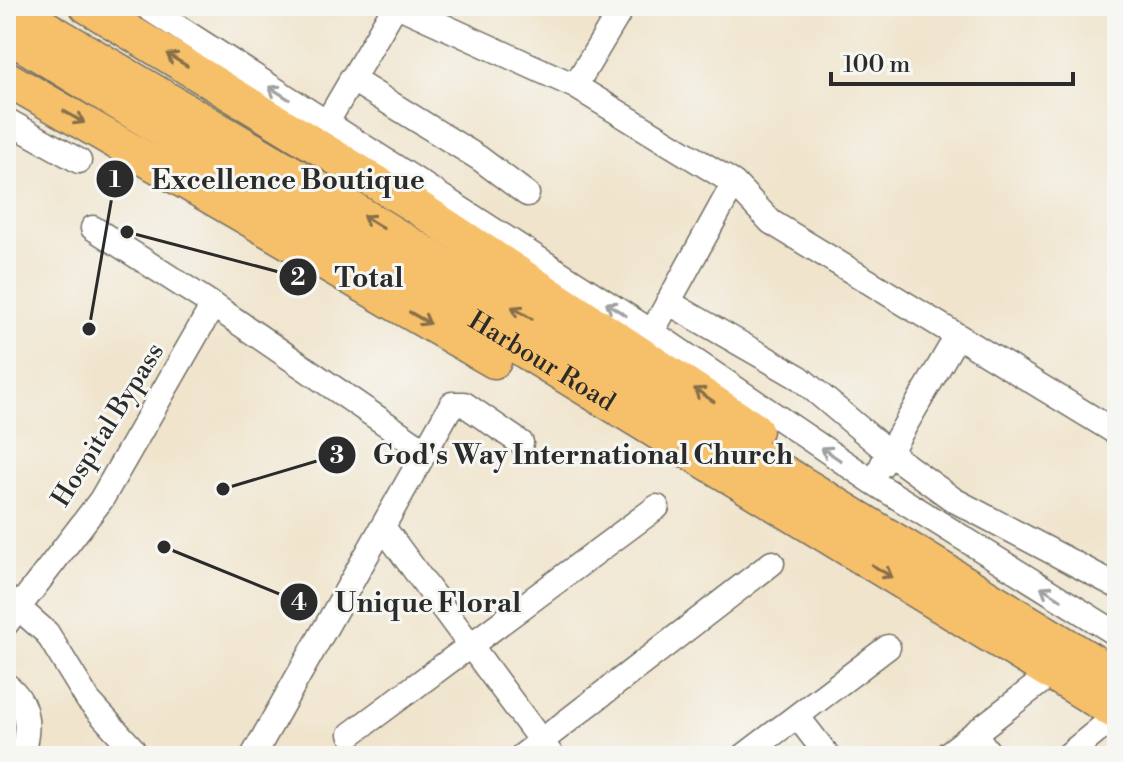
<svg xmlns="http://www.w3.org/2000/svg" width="1123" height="762" font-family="'Libre Bodoni',serif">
	<rect width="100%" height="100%" fill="#f6f6f2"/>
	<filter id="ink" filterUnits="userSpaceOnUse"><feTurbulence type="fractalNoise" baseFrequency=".0125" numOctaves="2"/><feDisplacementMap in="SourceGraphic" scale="16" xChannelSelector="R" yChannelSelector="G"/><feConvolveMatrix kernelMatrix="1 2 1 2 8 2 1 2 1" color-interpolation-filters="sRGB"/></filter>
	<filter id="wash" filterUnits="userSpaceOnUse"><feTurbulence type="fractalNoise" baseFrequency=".006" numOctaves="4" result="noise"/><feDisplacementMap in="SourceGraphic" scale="32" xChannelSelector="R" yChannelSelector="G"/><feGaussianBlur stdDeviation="1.8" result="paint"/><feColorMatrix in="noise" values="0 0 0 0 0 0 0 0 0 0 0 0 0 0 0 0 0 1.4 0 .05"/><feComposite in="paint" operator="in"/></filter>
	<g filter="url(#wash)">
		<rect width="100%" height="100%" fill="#f0e4cc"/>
	</g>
	<g filter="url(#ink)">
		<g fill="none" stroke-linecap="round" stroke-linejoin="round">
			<defs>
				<path id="minor" d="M145 6 652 332 873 482 1117 634
					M399 6 575 86 734 183 652 332
					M351 79 479 158 527 194
					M575 86 623 6
					M6 120 79 161
					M327 122 395 6
					M734 183 771 222 1117 433
					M93 228 213 305 424 450
					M668 302 800 378 889 453 954 500 1117 586
					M882 465 957 336
					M383 527 552 756
					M7 598 47 633 88 700 132 748
					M6 624 101 500 213 305
					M6 685C29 702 31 731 20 756
					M797 716 828 756
					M351 734 657 507
					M975 734 991 756
					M253 756 452 404H464L521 443
					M522 756 772 563
					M744 756 888 647
					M945 756 1051 674
					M1067 756 1117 715"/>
				<g id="highway">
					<path d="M9 6 341 202 1117 676"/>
					<path d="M87 6 420 209 755 430"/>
					<path id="s1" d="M6 34 1117 713"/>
					<path d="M6 78 494 361"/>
				</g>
			</defs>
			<!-- minor casing -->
			<use href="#minor" stroke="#706c63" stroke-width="27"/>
			<!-- highway casing -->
			<use href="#highway" stroke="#706c63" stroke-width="37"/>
			<!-- minor -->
			<use href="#minor" stroke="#fff" stroke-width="24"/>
			<!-- highway -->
			<use href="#highway" stroke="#f6c06b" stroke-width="34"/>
		</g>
		<!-- one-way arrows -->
		<defs><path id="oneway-shaft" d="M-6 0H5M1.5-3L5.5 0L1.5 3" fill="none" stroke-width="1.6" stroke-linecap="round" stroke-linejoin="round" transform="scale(2)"/></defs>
		<g stroke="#866e48">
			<use href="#oneway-shaft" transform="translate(177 60) rotate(-149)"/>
			<use href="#oneway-shaft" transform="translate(74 117) rotate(30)"/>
			<use href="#oneway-shaft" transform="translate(373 222) rotate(-148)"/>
			<use href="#oneway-shaft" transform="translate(522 313) rotate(-149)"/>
			<use href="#oneway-shaft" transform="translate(420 318) rotate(30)"/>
			<use href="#oneway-shaft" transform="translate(704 395) rotate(-146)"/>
			<use href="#oneway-shaft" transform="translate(882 571) rotate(31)"/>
		</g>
		<g stroke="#a0a0a0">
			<use href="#oneway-shaft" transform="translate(279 93) rotate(-148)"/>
			<use href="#oneway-shaft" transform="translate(616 309) rotate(-147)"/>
			<use href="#oneway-shaft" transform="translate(831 454) rotate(-146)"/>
			<use href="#oneway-shaft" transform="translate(1051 593) rotate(-148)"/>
		</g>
	</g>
	<g text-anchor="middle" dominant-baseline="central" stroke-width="6" stroke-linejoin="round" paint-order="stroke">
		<!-- street labels -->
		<g font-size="26" fill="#2b2b2b" stroke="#f6f6f2">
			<text stroke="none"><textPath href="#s1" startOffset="628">Harbour Road</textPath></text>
			<text transform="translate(108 425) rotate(-58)">Hospital Bypass</text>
		</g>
	</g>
	<!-- callouts -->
	<path fill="none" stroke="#2b2b2b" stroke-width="3" d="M89 329L115 179M127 232L298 277M223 489L337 455M164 547L299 602"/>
	<g fill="#2b2b2b" stroke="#f6f6f2" stroke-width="3">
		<circle cx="89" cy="329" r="8"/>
		<circle cx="127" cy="232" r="8"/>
		<circle cx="223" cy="489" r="8"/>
		<circle cx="164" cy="547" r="8"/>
		<circle cx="115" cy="179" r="20"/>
		<circle cx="298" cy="277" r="20"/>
		<circle cx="337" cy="455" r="20"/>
		<circle cx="299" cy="602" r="20"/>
	</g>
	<g font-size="24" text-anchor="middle" font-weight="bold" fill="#fff">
		<text x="115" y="187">1</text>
		<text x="298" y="285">2</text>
		<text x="337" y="463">3</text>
		<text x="299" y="610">4</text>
	</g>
	<g font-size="28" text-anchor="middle" font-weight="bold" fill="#2b2b2b" stroke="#f6f6f2" stroke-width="6" stroke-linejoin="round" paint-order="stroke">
		<text x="288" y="189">Excellence Boutique</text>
		<text x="369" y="287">Total</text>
		<text x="583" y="464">God's Way International Church</text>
		<text x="428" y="612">Unique Floral</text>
	</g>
	<!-- margin -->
	<rect width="1123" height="762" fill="none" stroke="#f6f6f2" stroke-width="32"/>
	<!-- scale -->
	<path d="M831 72v12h242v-12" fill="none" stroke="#2b2b2b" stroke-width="4"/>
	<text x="843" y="72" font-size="24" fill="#2b2b2b" stroke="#f6f6f2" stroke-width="6" paint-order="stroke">100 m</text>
</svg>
